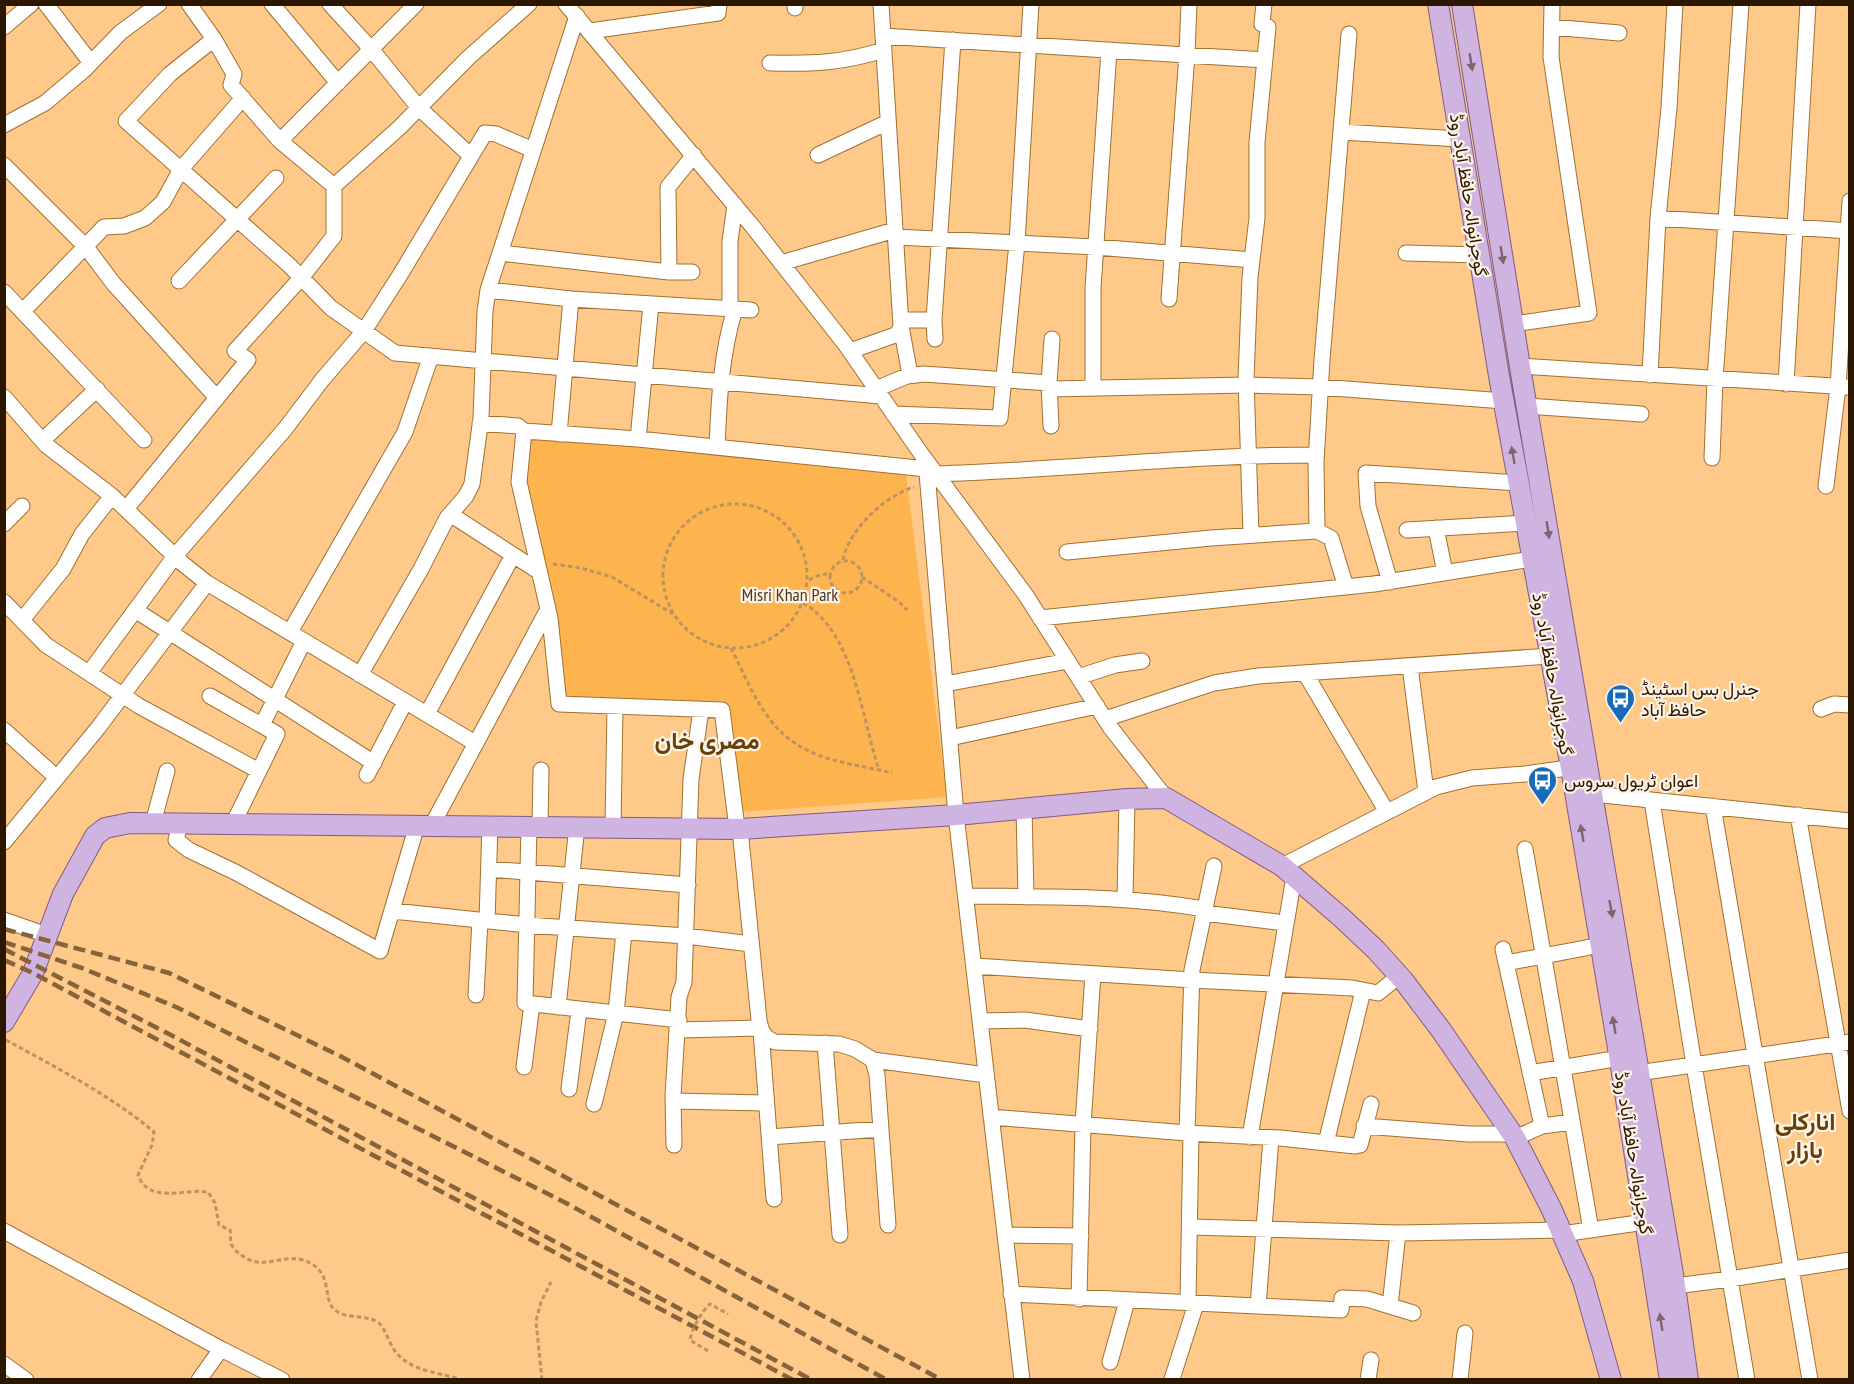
<svg xmlns="http://www.w3.org/2000/svg" width="1854" height="1384" font-family="'PT Sans Narrow',Vazirmatn,sans-serif">
	<rect width="100%" height="100%" fill="#fec989"/>
	<!-- green -->
	<path fill="#feb44e" d="M529 437 906 474 947 797 741 812 726 707 563 699 526 491Z"/>
	<g fill="none" stroke-linecap="round" stroke-linejoin="round">
		<defs>
			<path id="minor" d="M46 4 91 63
				M189 4 214 39 234 74 231 85 280 141 334 186
				M272 4 338 83
				M330 4 372 50 419 108 471 156
				M566 4 753 227 845 344 922 455 1025 594 1110 727 1166 798
				M795 8V4
				M4 27 31 4
				M1552 27 1619 33
				M590 31 718 13 719 4
				M883 36 1265 60
				M214 39 170 74 126 121 290 266 331 308 395 353 881 396
				M770 63C813 64 842 63 884 50
				M4 125 45 103 84 70 121 32 159 4
				M1341 132 1460 139
				M280 141 416 4
				M818 155 888 122
				M4 165 86 247 113 283 217 398
				M1658 218 1850 231
				M896 237 1096 247 1252 260
				M500 253 669 272H692
				M1406 253 1479 255
				M781 263 895 230
				M669 272 668 187 694 155
				M179 281 276 178
				M488 290 571 299 751 310
				M4 292 144 440
				M1169 299 1187 54 1189 4
				M730 309V241L735 205
				M23 311 104 227 124 226 145 218 163 202 181 169 243 98
				M901 320H934
				M1514 324 1589 313 1551 57 1552 4
				M901 326 910 375
				M935 339 934 320 953 40
				M850 351 898 334 901 326 881 4
				M1520 366 1850 387
				M1650 375 1658 218 1669 108 1675 4
				M1786 384 1808 4
				M1093 388V288L1109 50
				M876 389 907 376 924 374 1049 383
				M1050 389 1246 385 1320 387 1504 401
				M4 397 46 445 112 496 182 563 207 583 475 743
				M1527 406 1641 414
				M893 414 1000 418 1017 243 1031 4
				M480 423 518 426 524 431 638 439 927 469
				M1051 426 1049 383 1052 339
				M524 431 519 482 550 618 559 704 722 710 737 828
				M559 434 571 299
				M638 439 651 304
				M43 440 97 389
				M717 447C719 400 721 354 735 309
				M1712 458 1715 380 1741 4
				M926 461 956 815 1022 1380
				M936 474C1063 470 1189 455 1316 455
				M1826 486 1838 387 1850 201
				M126 509 248 360 235 351 301 278 334 236V186L399 128 468 58 529 4
				M450 514 538 571
				M4 524 22 506
				M1436 528 1445 573
				M1407 530 1526 523
				M1317 531 1316 462 1322 360 1349 34
				M1251 535 1246 379 1250 277 1257 218V142L1268 27 1262 24 1264 4
				M1067 552 1211 538 1317 531 1331 538 1346 587
				M1390 582 1368 506 1366 473 1519 483
				M4 602 46 645 139 706 259 771
				M135 610 374 763
				M1040 618 1374 584 1532 559
				M22 620 63 569 82 534 112 496
				M290 632 405 432 431 356
				M1410 666 1426 792
				M89 673 175 556 285 429 322 380 364 331 400 275 485 133 496 134 533 150
				M1305 673 1387 812
				M360 675 421 569 447 518 466 496 472 484 481 418 485 311 488 290 577 16
				M1078 677 1115 665 1142 661
				M945 684 1068 661
				M210 696 277 734 233 824
				M1821 709 1834 704 1850 705
				M427 714 513 555
				M1105 719 1214 683 1258 676 1550 656
				M262 725 304 641
				M4 730 57 778
				M950 738 1097 706
				M367 775 405 702
				M1584 793 1850 821
				M1652 801 1694 1065 1747 1380
				M1713 806 1810 1380
				M1024 808 1026 897
				M1798 815 1850 1111
				M153 823 167 771
				M180 824 176 840 189 850 237 873 380 951 417 825
				M432 825 548 609
				M529 826 525 1003 679 1020
				M540 826 541 770
				M613 826 615 707
				M740 829 759 1020C761 1031 764 1038 775 1042L839 1044 855 1049 873 1060 986 1075
				M4 842 98 728 207 583
				M1525 849 1591 1230
				M1282 866 1436 787 1472 778 1525 774 1582 766
				M489 869 688 885
				M966 896C1046 897 1126 895 1204 909
				M1125 899 1127 799
				M393 911 527 925 686 936 751 944
				M1204 913 1285 923
				M4 920 47 935
				M487 921 490 825
				M1503 949 1542 1126
				M1506 963 1601 945
				M974 966 1192 980 1352 988 1378 993 1399 976
				M476 995 480 920
				M558 1007 577 826
				M980 1021 1025 1020 1090 1029
				M679 1030 760 1028
				M761 1031 774 1199
				M825 1043 840 1235
				M873 1060 877 1075 888 1225
				M524 1067 532 1004
				M1530 1073 1620 1058
				M1638 1073 1850 1042
				M569 1089 579 1010
				M673 1101 766 1103
				M594 1104 616 1013 624 932
				M991 1117 1187 1133 1280 1138 1355 1146 1360 1145 1371 1104
				M1364 1126 1468 1134H1512
				M1187 1133 1192 970 1214 866
				M769 1137 881 1129
				M1250 1137 1294 877
				M1515 1138 1542 1126 1572 1122
				M1326 1143 1363 991
				M674 1145 673 1096 679 997 684 982 691 779 701 710
				M1190 1227 1398 1233 1561 1230
				M4 1231 221 1349 282 1380
				M1562 1234 1645 1222
				M1005 1235 1081 1236
				M1675 1286 1730 1279 1850 1260
				M1011 1294 1341 1310 1342 1298 1367 1299 1413 1313
				M1079 1299 1083 1125 1093 974
				M1188 1303 1191 1133
				M1258 1306 1271 1138
				M1390 1306 1398 1233
				M1110 1362 1127 1301
				M4 1364 26 1380
				M199 1380 221 1349
				M1173 1380 1172 1379 1196 1304
				M1368 1380 1371 1360
				M1460 1380 1465 1333"/>
			<path id="major" d="M1438 4 1499 376 1571 768 1617 1042 1670 1380
				M1462 4 1521 373 1675 1286 1688 1380
				M4 1022 33 973 63 894 95 836 105 828 130 823 740 829 956 815 1127 799 1166 798 1282 866 1342 918 1376 950 1403 980 1441 1030 1515 1138 1551 1208 1583 1281 1611 1380"/>
		</defs>
		<!-- minor casing -->
		<use href="#minor" stroke="#a07130" stroke-width="17"/>
		<!-- major casing -->
		<use href="#major" stroke="#815b85" stroke-width="22"/>
		<!-- path -->
		<path stroke="#bd925f" stroke-width="3" stroke-dasharray="4.5 3" stroke-linecap="butt" d="M663 576a72 72 0 1 1 144 0a72 72 0 1 1-144 0Z
			M843 560C849 529 885 496 914 487
			M830 577a16 16 0 1 1 32 0a16 16 0 1 1-32 0Z
			M553 564 581 568 612 577 673 614
			M862 577 899 602 907 610
			M809 580 817 576 830 573
			M803 603C855 633 861 717 879 770
			M731 648C750 686 766 731 807 750 832 763 864 766 892 773
			M6 1040C55 1067 112 1096 154 1132L152 1145 138 1175C149 1205 186 1188 208 1192L215 1203 219 1225 230 1230C231 1234 230 1239 231 1243 232 1248 237 1252 240 1254 262 1273 283 1252 306 1261 335 1273 321 1299 335 1310 348 1320 367 1314 379 1323 386 1330 389 1343 395 1351 410 1372 440 1372 462 1380
			M542 1380 536 1321 541 1302 551 1282"/>
		<!-- minor -->
		<use href="#minor" stroke="#fff" stroke-width="15"/>
		<!-- major -->
		<use href="#major" stroke="#cfb3e0" stroke-width="20"/>
		<!-- rail -->
		<path stroke="#86633b" stroke-width="4.5" stroke-dasharray="12 6" stroke-linecap="butt" d="M4 929 169 973 342 1057 942 1380
			M4 942 82 968 176 1007 566 1203 887 1380
			M4 949 169 1034 812 1380
			M4 960 33 973 793 1380"/>
		<!-- path-bridge -->
		<path stroke="#bd925f" stroke-width="3" stroke-dasharray="4.5 3" stroke-linecap="butt" d="M708 1351 690 1340C692 1329 701 1312 710 1304L728 1314"/>
	</g>
	<!-- one-way arrows -->
	<defs><path id="oneway-solid" d="M-6-.8H1V-3.2L6.5 0L1 3.2V.8H-6Z" transform="scale(1.5)"/></defs>
	<g fill="#7d6570">
		<use href="#oneway-solid" transform="translate(1471 62) rotate(81)"/>
		<use href="#oneway-solid" transform="translate(1502 255) rotate(81)"/>
		<use href="#oneway-solid" transform="translate(1513 455) rotate(-100)"/>
		<use href="#oneway-solid" transform="translate(1548 530) rotate(81)"/>
		<use href="#oneway-solid" transform="translate(1582 833) rotate(-100)"/>
		<use href="#oneway-solid" transform="translate(1611 909) rotate(80)"/>
		<use href="#oneway-solid" transform="translate(1614 1025) rotate(-100)"/>
		<use href="#oneway-solid" transform="translate(1661 1322) rotate(-99)"/>
	</g>
	<!-- icons -->
	<defs>
		<symbol id="bus-pin" viewBox="-11 -11 22 30"><path d="M0 17L-7.5 6A9.5 9.5 0 1 1 7.5 6Z" fill="#166cba" stroke="#fef3e7"/><path d="M-5-6H5V4H4V6H2V4H-2V6H-4V4H-5ZM-3.5-4V0h7V-4ZM-3.5 1.2v1.5H-2V1.2ZM2 1.2v1.5H3.5V1.2Z" fill="#fff"/></symbol>
	</defs>
	<g fill-rule="evenodd">
		<use href="#bus-pin" x="1604" y="682" width="33" height="45"/>
		<use href="#bus-pin" x="1526" y="764" width="33" height="45"/>
	</g>
	<g text-anchor="middle" dominant-baseline="central" stroke-width="4.5" stroke-linejoin="round" paint-order="stroke">
		<!-- street labels -->
		<g font-size="18" fill="#2b1700" stroke="#fef3e7">
			<text transform="translate(1469 195) rotate(81)">گوجرانوالہ حافظ آباد روڈ</text>
			<text transform="translate(1553 674) rotate(80)">گوجرانوالہ حافظ آباد روڈ</text>
			<text transform="translate(1634 1153) rotate(81)">گوجرانوالہ حافظ آباد روڈ</text>
		</g>
		<!-- park labels -->
		<g font-size="18" fill="#473723" stroke="#fef3e7">
			<text x="790" y="594">Misri Khan Park</text>
		</g>
		<!-- poi labels -->
		<g font-size="18" fill="#2b1700" stroke="#fef3e7" text-anchor="start">
			<text x="1641" y="688">جنرل بس اسٹینڈ<tspan x="1641" dy="21">حافظ آباد</tspan></text>
			<text x="1564" y="780">اعوان ٹریول سروس</text>
		</g>
		<!-- district labels -->
		<g font-size="24" font-weight="bold" fill="#64400b" stroke="#fef3e7">
			<text x="707" y="740">مصری خان</text>
			<text x="1805" y="1121">انارکلی<tspan x="1805" dy="28">بازار</tspan></text>
		</g>
	</g>
	<!-- border -->
	<rect width="1854" height="1384" fill="none" stroke="#2b1700" stroke-width="12"/>
</svg>
